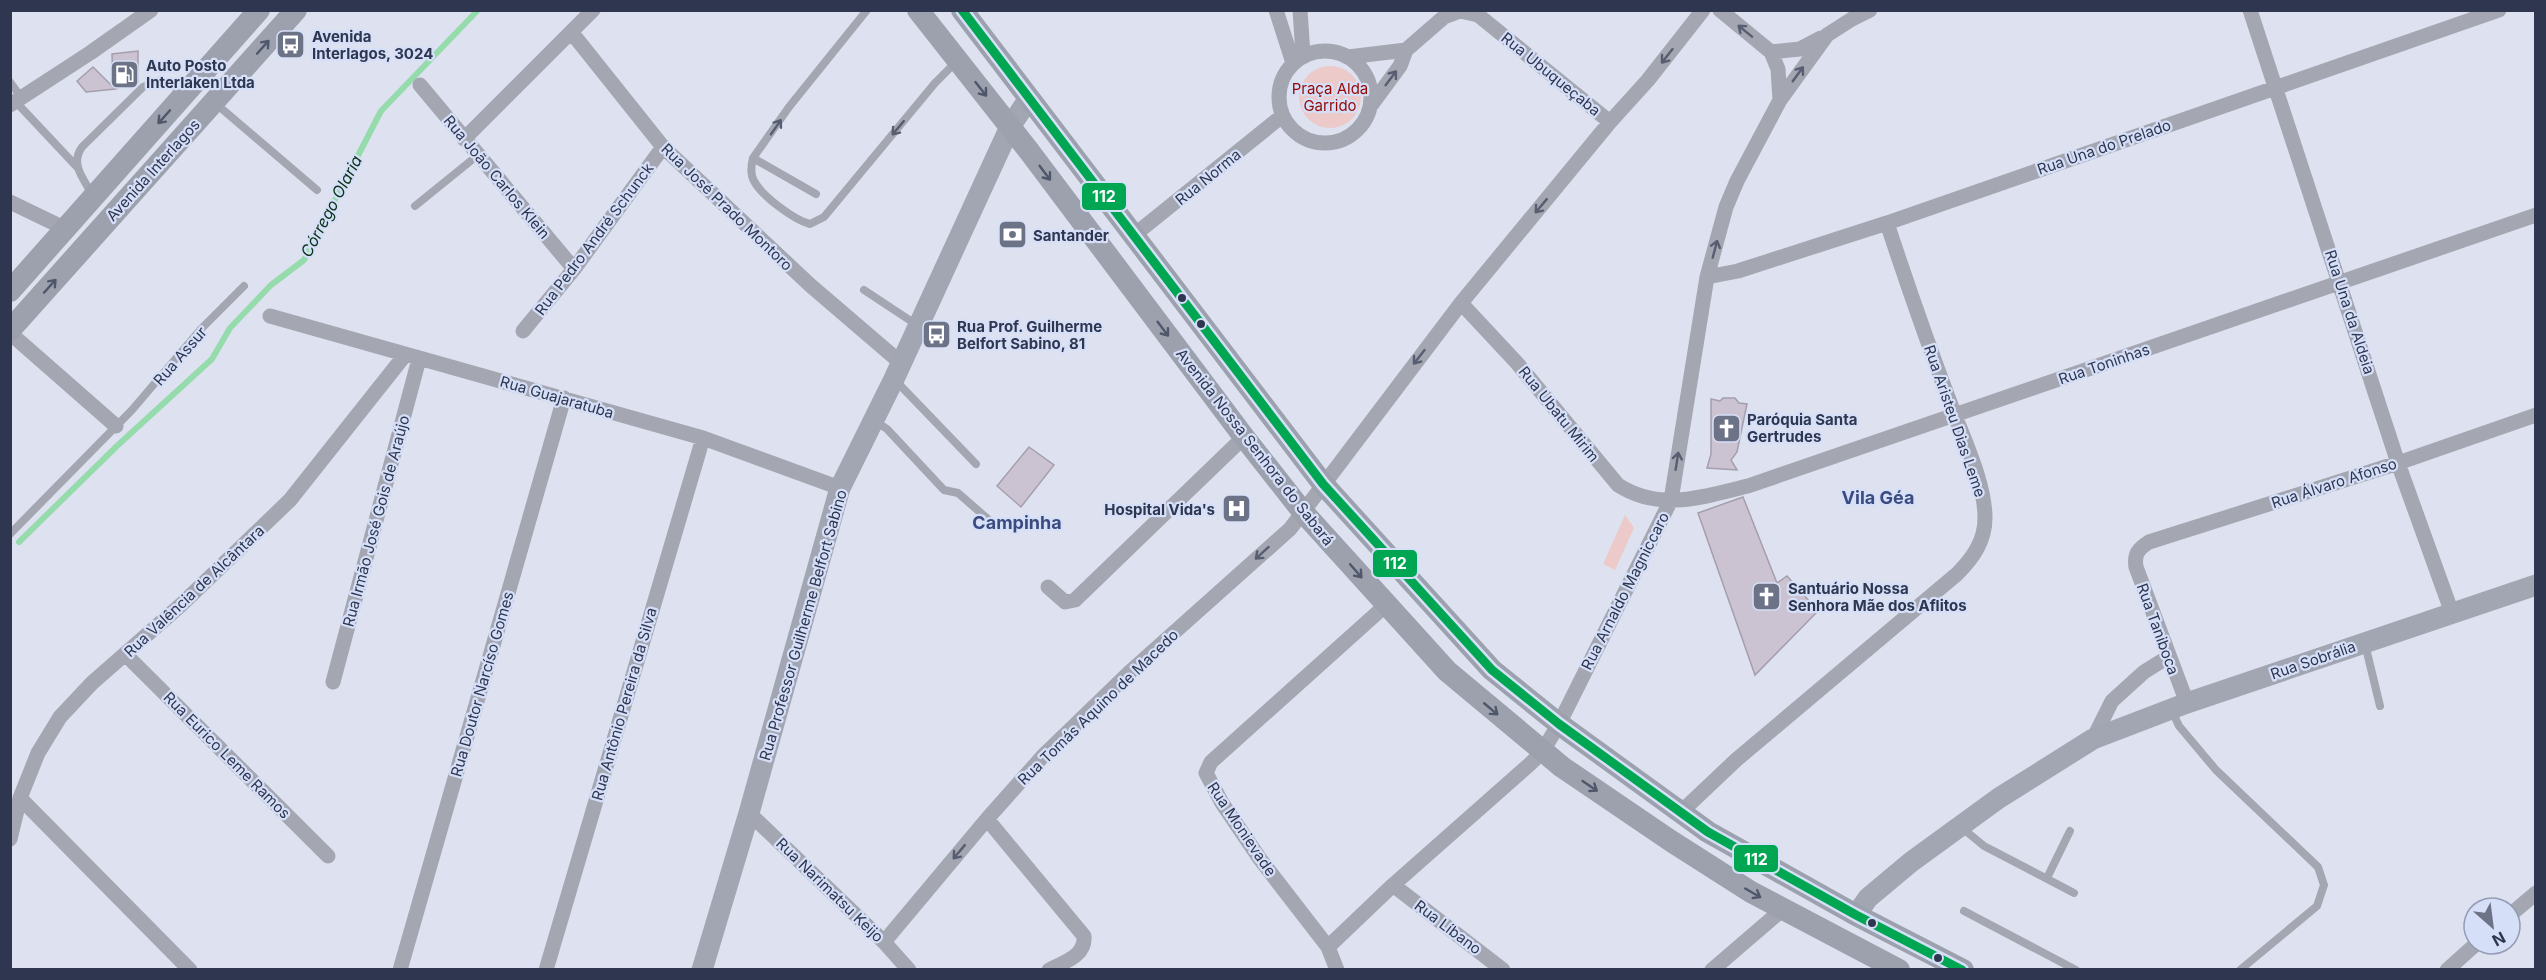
<svg xmlns="http://www.w3.org/2000/svg" width="2546" height="980" font-family="Inter,sans-serif">
	<rect width="100%" height="100%" fill="#dee2f0"/>
	<!-- green -->
	<path fill="#eccaca" d="M1299 97a31 31 0 1 1 62 0a31 31 0 1 1-62 0Z
		M1625 515 1634 528 1615 570 1603 564Z"/>
	<g fill="none" stroke-linecap="round" stroke-linejoin="round">
		<!-- stream -->
		<path stroke="#96dbab" stroke-width="6" d="M19 542 118 445 212 359 230 328 271 285 304 260 381 111 478 10"/>
	</g>
	<!-- building -->
	<path fill="#cbc3d2" stroke="#a59ead" stroke-width="1.5" d="M138 51V82L116 89 86 92 77 81 93 67 113 87 112 54Z
		M1723 398H1735L1739 403 1747 404 1737 452 1731 460 1737 470 1707 468 1711 454V399L1720 401Z
		M1029 447 1054 465 1021 507 997 486Z
		M1743 497 1777 583 1787 576 1818 611 1755 675 1698 513Z"/>
	<g fill="none" stroke-linecap="round" stroke-linejoin="round">
		<!-- lane -->
		<path stroke="#a4a7b1" stroke-width="8" d="M867 10 789 107 753 158C751 166 750 174 754 181 762 196 794 220 810 224L824 217 935 83 956 62
			M10 82 21 97
			M15 101 77 167
			M215 103 317 190
			M753 158 816 194
			M92 194C83 178 70 164 82 147L143 87 161 80 184 91
			M415 206 478 155
			M864 290 917 325
			M895 380 976 464
			M875 421 887 429 944 490 958 493 997 527
			M10 534 132 410 201 329 244 286
			M2365 644 2380 706
			M2172 711 2179 726 2216 770 2318 867 2324 885 2317 906 2240 970
			M1961 827 1984 846 2074 893
			M2047 878 2070 831
			M1964 911 2076 970"/>
		<!-- street -->
		<path stroke="#a4a7b1" stroke-width="15" d="M1276 10 1293 63
			M1300 10 1303 55
			M1720 10 1771 52 1778 69 1780 100
			M2250 10 2398 463 2452 613
			M572 33 663 147 810 285 901 363
			M1279 97a46 46 0 1 1 92 0a46 46 0 1 1-92 0Z
			M1771 52 1800 49 1821 38
			M1348 57 1406 50
			M420 85 574 269
			M1372 104 1400 66 1406 50 1444 17 1460 11 1478 15 1610 122
			M10 105 90 53 151 10
			M464 139 593 10
			M10 202 64 228
			M1133 236 1282 116
			M1707 277 1738 271 1887 223 2499 10
			M1461 303 1517 363 1618 485C1660 512 1703 497 1748 486L2536 215
			M270 316 703 438 840 488
			M523 331 574 269 663 147
			M10 333 116 426
			M1048 587 1065 602 1075 600 1244 437
			M126 655 328 856
			M333 682 419 359
			M2187 703 2136 567C2134 554 2138 549 2149 542L2398 463 2536 415
			M2093 739 2112 701 2144 672 2168 657
			M20 798 190 970
			M749 813 884 942 909 970
			M1680 813 1736 760 1957 574C1973 558 1985 541 1985 518 1985 482 1963 438 1951 405 1928 344 1907 284 1887 223
			M987 819 1084 936C1086 956 1064 962 1049 970
			M10 839 20 798 38 753 60 717 92 683 182 604 290 500 405 355
			M1393 885 1503 970
			M2510 915 2536 893
			M884 942 987 819 1043 756 1132 670 1290 529 1461 303 1610 122 1648 80 1703 10
			M1328 947 1393 885 1530 764 1542 752 1559 724 1671 500 1707 277 1726 207 1737 181 1780 100 1827 35 1852 19 1870 10
			M400 970 564 398
			M546 970 703 438
			M1337 970 1328 947 1260 859 1222 803 1206 773 1211 762 1386 605
			M1712 970 1783 909
			M2447 970 2476 944"/>
		<!-- secondary -->
		<path stroke="#a2a6b3" stroke-width="21" d="M1856 915 1868 898 1911 862 1999 798 2093 739 2187 703 2536 585
			M702 970 749 813 840 488 894 379 1010 127 1029 98"/>
		<!-- primary -->
		<path stroke="#9da1ad" stroke-width="22" d="M918 10 1029 151 1244 437 1303 512 1447 671 1562 767 1671 841 1751 892 1899 970
			M962 10 1323 484 1492 670 1559 724 1708 832 1856 915 1963 970
			M10 291 259 10
			M10 330 296 10"/>
		<defs>
			<path id="bus-1" d="M962 10 1323 484 1492 670 1559 724 1708 832 1856 915 1962 970"/>
		</defs>
		<!-- bus-1 casing -->
		<use href="#bus-1" stroke="#d6dff8" stroke-width="14"/>
		<!-- bus-1 -->
		<use href="#bus-1" stroke="#00a651" stroke-width="9"/>
	</g>
	<!-- one-way arrows -->
	<defs><path id="oneway-shaft" d="M-6 0H5M1.5-3L5.5 0L1.5 3" fill="none" stroke-width="1.6" stroke-linecap="round" stroke-linejoin="round" transform="scale(1.5)"/></defs>
	<g stroke="#575e71">
		<use href="#oneway-shaft" transform="translate(1745 31) rotate(-141)"/>
		<use href="#oneway-shaft" transform="translate(1667 56) rotate(128)"/>
		<use href="#oneway-shaft" transform="translate(1798 74) rotate(-54)"/>
		<use href="#oneway-shaft" transform="translate(1391 78) rotate(-53)"/>
		<use href="#oneway-shaft" transform="translate(776 127) rotate(-55)"/>
		<use href="#oneway-shaft" transform="translate(898 128) rotate(130)"/>
		<use href="#oneway-shaft" transform="translate(1541 206) rotate(130)"/>
		<use href="#oneway-shaft" transform="translate(1715 249) rotate(-75)"/>
		<use href="#oneway-shaft" transform="translate(1419 357) rotate(128)"/>
		<use href="#oneway-shaft" transform="translate(1677 461) rotate(-81)"/>
		<use href="#oneway-shaft" transform="translate(1262 553) rotate(138)"/>
		<use href="#oneway-shaft" transform="translate(959 852) rotate(130)"/>
	</g>
	<g stroke="#4f576b">
		<use href="#oneway-shaft" transform="translate(263 47) rotate(-48)"/>
		<use href="#oneway-shaft" transform="translate(981 89) rotate(52)"/>
		<use href="#oneway-shaft" transform="translate(164 117) rotate(132)"/>
		<use href="#oneway-shaft" transform="translate(1045 173) rotate(53)"/>
		<use href="#oneway-shaft" transform="translate(50 286) rotate(-48)"/>
		<use href="#oneway-shaft" transform="translate(1163 329) rotate(53)"/>
		<use href="#oneway-shaft" transform="translate(1356 571) rotate(49)"/>
		<use href="#oneway-shaft" transform="translate(1491 709) rotate(40)"/>
		<use href="#oneway-shaft" transform="translate(1590 786) rotate(34)"/>
		<use href="#oneway-shaft" transform="translate(1753 893) rotate(30)"/>
	</g>
	<!-- icons -->
	<defs>
		<symbol id="bus-square" viewBox="-11 -11 22 22"><rect x="-9" y="-9" width="18" height="18" rx="4" fill="#6c7387" stroke="#d6dff8"/><path d="M-5-6H5V4H4V6H2V4H-2V6H-4V4H-5ZM-3.5-4V0h7V-4ZM-3.5 1.2v1.5H-2V1.2ZM2 1.2v1.5H3.5V1.2Z" fill="#fff"/></symbol>
		<symbol id="fuel-square" viewBox="-11 -11 22 22"><rect x="-9" y="-9" width="18" height="18" rx="4" fill="#6c7387" stroke="#d6dff8"/><path d="M-5.5-6h7V0h2V4h1.3V-2.5L3-4.5l.8-.8L6-3V5H2.5V1h-1V6h-7ZM-4.2-4.7v3.2H.2V-4.7Z" fill="#fff"/></symbol>
		<symbol id="bank-square" viewBox="-11 -11 22 22"><rect x="-9" y="-9" width="18" height="18" rx="4" fill="#6c7387" stroke="#d6dff8"/><path d="M-6-4H6V4H-6ZM0-2.3a2.3 2.3 0 1 0 0 4.6a2.3 2.3 0 1 0 0-4.6Z" fill="#fff"/></symbol>
		<symbol id="church-square" viewBox="-11 -11 22 22"><rect x="-9" y="-9" width="18" height="18" rx="4" fill="#6c7387" stroke="#d6dff8"/><path d="M-1.2-6h2.4v3.5h3.3v2.4h-3.3V6h-2.4V-.1h-3.3v-2.4h3.3Z" fill="#fff"/></symbol>
		<symbol id="hospital-square" viewBox="-11 -11 22 22"><rect x="-9" y="-9" width="18" height="18" rx="4" fill="#6c7387" stroke="#d6dff8"/><path d="M-5-5h3v3.5h4V-5h3V5h-3V1.5h-4V5h-3Z" fill="#fff"/></symbol>
	</defs>
	<g fill-rule="evenodd">
		<use href="#bus-square" x="274" y="28" width="33" height="33"/>
		<use href="#fuel-square" x="108" y="58" width="33" height="33"/>
		<use href="#bank-square" x="996" y="218" width="33" height="33"/>
		<use href="#bus-square" x="920" y="318" width="33" height="33"/>
		<use href="#church-square" x="1710" y="412" width="33" height="33"/>
		<use href="#hospital-square" x="1220" y="492" width="33" height="33"/>
		<use href="#church-square" x="1750" y="580" width="33" height="33"/>
	</g>
	<!-- markers -->
	<g fill="#2e374f" stroke="#d6dff8" stroke-width="2">
		<circle cx="1182" cy="298" r="5"/>
		<circle cx="1201" cy="324" r="5"/>
		<circle cx="1872" cy="923" r="5"/>
		<circle cx="1938" cy="958" r="5"/>
	</g>
	<g text-anchor="middle" dominant-baseline="central" stroke-width="4.5" stroke-linejoin="round" paint-order="stroke">
		<!-- poi labels -->
		<g font-size="15" font-weight="bold" fill="#2e374f" stroke="#d6dff8" text-anchor="start">
			<text x="312" y="36">Avenida<tspan x="312" dy="17">Interlagos, 3024</tspan></text>
			<text x="146" y="65">Auto Posto<tspan x="146" dy="17">Interlaken Ltda</tspan></text>
			<text x="1033" y="235">Santander</text>
			<text x="957" y="326">Rua Prof. Guilherme<tspan x="957" dy="17">Belfort Sabino, 81</tspan></text>
			<text x="1747" y="419">Paróquia Santa<tspan x="1747" dy="17">Gertrudes</tspan></text>
			<text x="1215" y="509" text-anchor="end">Hospital Vida's</text>
			<text x="1788" y="588">Santuário Nossa<tspan x="1788" dy="17">Senhora Mãe dos Aflitos</tspan></text>
		</g>
		<!-- street labels -->
		<g font-size="15" fill="#2e374f" stroke="#d6dff8">
			<text transform="translate(1551 74) rotate(39)">Rua Ubuqueçaba</text>
			<text transform="translate(2104 147) rotate(-19)">Rua Una do Prelado</text>
			<text transform="translate(153 170) rotate(-48)">Avenida Interlagos</text>
			<text transform="translate(497 177) rotate(50)">Rua João Carlos Klein</text>
			<text transform="translate(1208 177) rotate(-39)">Rua Norma</text>
			<text transform="translate(727 207) rotate(44)">Rua José Prado Montoro</text>
			<text transform="translate(594 239) rotate(-53)">Rua Pedro André Schunck</text>
			<text transform="translate(2350 312) rotate(72)">Rua Una da Aldeia</text>
			<text transform="translate(180 356) rotate(-49)">Rua Assur</text>
			<text transform="translate(2104 364) rotate(-19)">Rua Toninhas</text>
			<text transform="translate(557 397) rotate(16)">Rua Guajaratuba</text>
			<text transform="translate(1559 414) rotate(51)">Rua Ubatu Mirim</text>
			<text transform="translate(1955 421) rotate(71)">Rua Aristeu Dias Leme</text>
			<text transform="translate(1255 447) rotate(52)">Avenida Nossa Senhora do Sabará</text>
			<text transform="translate(2334 483) rotate(-18)">Rua Álvaro Afonso</text>
			<text transform="translate(376 521) rotate(-75)">Rua Irmão José Gois de Araújo</text>
			<text transform="translate(194 591) rotate(-43)">Rua Valência de Alcântara</text>
			<text transform="translate(1625 591) rotate(-63)">Rua Arnaldo Magniccaro</text>
			<text transform="translate(803 625) rotate(-74)">Rua Professor Guilherme Belfort Sabino</text>
			<text transform="translate(2158 629) rotate(70)">Rua Taniboca</text>
			<text transform="translate(2313 660) rotate(-19)">Rua Sobrália</text>
			<text transform="translate(482 684) rotate(-74)">Rua Doutor Narcíso Gomes</text>
			<text transform="translate(624 704) rotate(-74)">Rua Antônio Pereira da Silva</text>
			<text transform="translate(1098 707) rotate(-44)">Rua Tomás Aquino de Macedo</text>
			<text transform="translate(227 755) rotate(45)">Rua Eurico Leme Ramos</text>
			<text transform="translate(1242 829) rotate(56)">Rua Monievade</text>
			<text transform="translate(830 890) rotate(44)">Rua Narimatsu Keijo</text>
			<text transform="translate(1448 927) rotate(37)">Rua Líbano</text>
		</g>
		<!-- park labels -->
		<g font-size="15" fill="#950702" stroke="#d6dff8">
			<text x="1330" y="88">Praça Alda<tspan x="1330" dy="17">Garrido</tspan></text>
		</g>
		<!-- water labels -->
		<g font-size="16" font-style="italic" fill="#0a3216" stroke="#d6dff8">
			<text transform="translate(331 206) rotate(-62)">Córrego Olaria</text>
		</g>
		<!-- quarter labels -->
		<g font-size="18" font-weight="bold" fill="#3b4b7f" stroke="#d6dff8">
			<text x="1878" y="497">Vila Géa</text>
			<text x="1017" y="522">Campinha</text>
		</g>
	</g>
	<g stroke="#d6dff8" stroke-width="2">
		<rect x="1081" y="182" width="46" height="29" rx="6" fill="#00a651"/>
		<rect x="1372" y="549" width="46" height="29" rx="6" fill="#00a651"/>
		<rect x="1733" y="844" width="46" height="29" rx="6" fill="#00a651"/>
	</g>
	<g font-size="16" text-anchor="middle" font-weight="bold" fill="#fff">
		<text x="1104" y="202">112</text>
		<text x="1395" y="569">112</text>
		<text x="1756" y="865">112</text>
	</g>
	<!-- border -->
	<rect width="2546" height="980" fill="none" stroke="#2e374f" stroke-width="24"/>
	<!-- north arrow -->
	<g transform="translate(2492 926) rotate(152)"><circle r="28" fill="#d6dff8" stroke="#939cb4" stroke-width="1.5"/>
	<path d="M0-4.5L10 22L0 15L-10 22Z" fill="#6c7387"/>
	<text y="-9" font-size="16" font-weight="bold" text-anchor="middle" fill="#2e374f">N</text>
	</g>
</svg>
